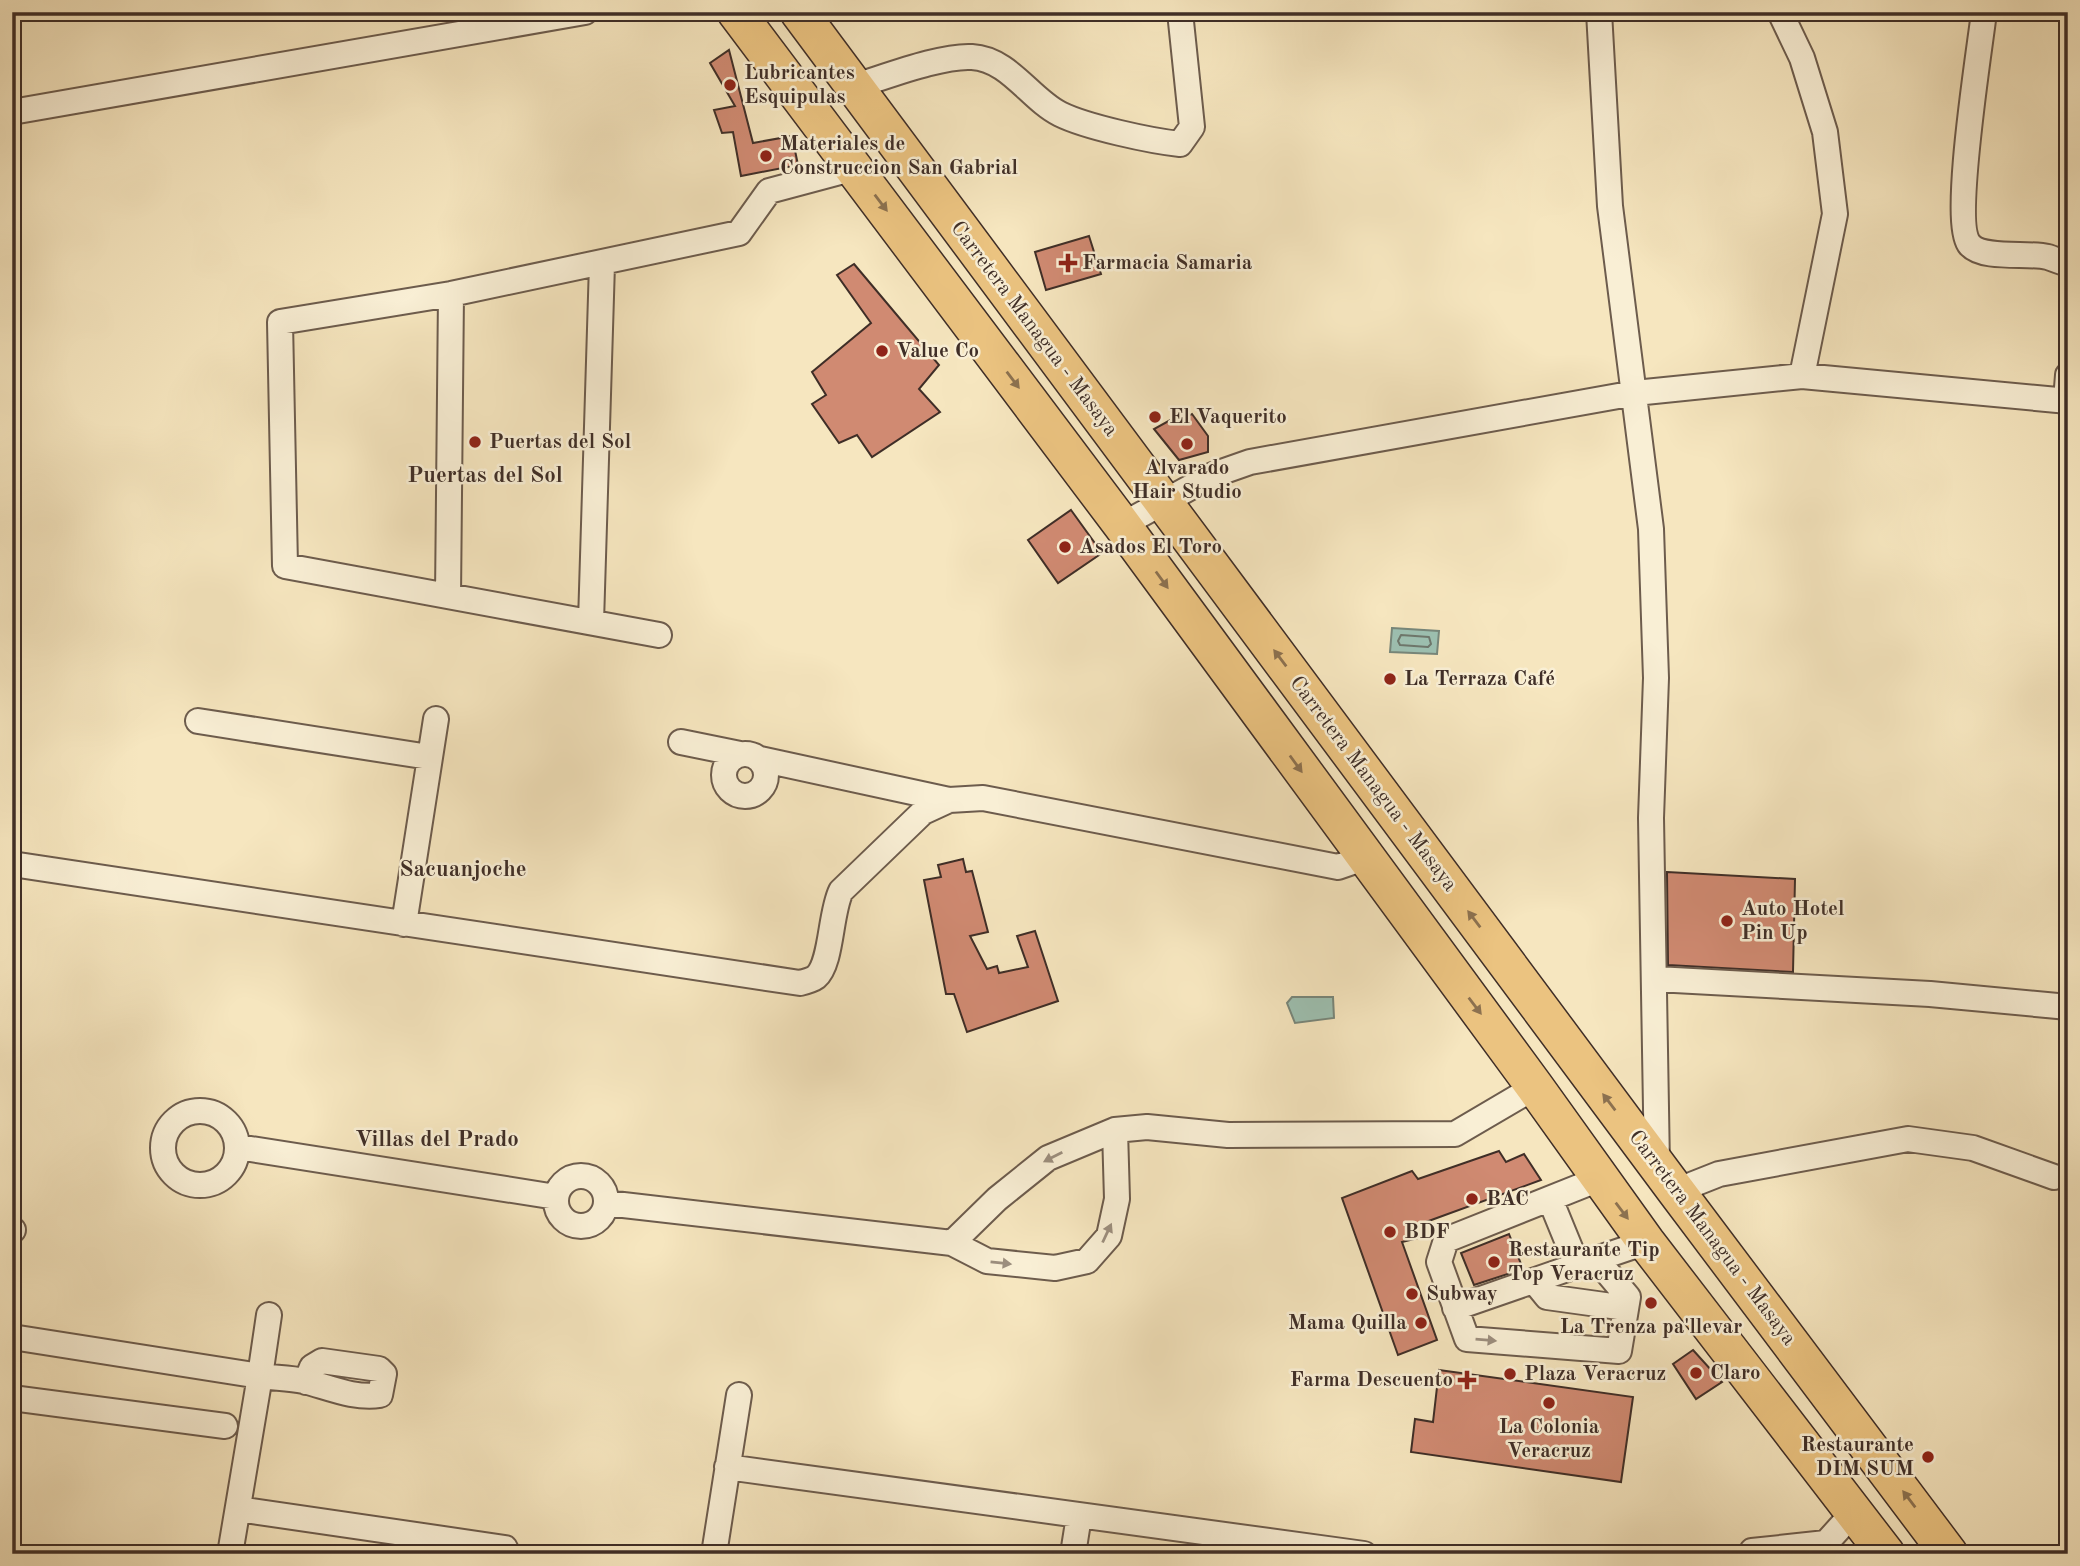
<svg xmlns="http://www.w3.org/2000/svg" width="2080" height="1566" font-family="'Old Standard TT',serif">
	<rect width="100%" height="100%" fill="#f6e6bf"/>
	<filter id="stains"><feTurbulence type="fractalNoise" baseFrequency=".00286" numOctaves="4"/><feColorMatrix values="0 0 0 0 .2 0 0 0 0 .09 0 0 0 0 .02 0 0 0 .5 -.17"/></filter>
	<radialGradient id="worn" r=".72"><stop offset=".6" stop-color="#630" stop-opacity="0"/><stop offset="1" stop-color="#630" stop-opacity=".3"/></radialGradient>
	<!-- water -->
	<path fill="#9dc0b1" stroke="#77867a" stroke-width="2" d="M1392 628 1439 631 1437 654 1390 652Z
		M1292 997H1333L1334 1018 1295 1023 1287 1003Z"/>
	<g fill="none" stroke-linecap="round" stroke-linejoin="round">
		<!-- shore -->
		<path stroke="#6e776c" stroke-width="2" d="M1401 635 1429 637 1431 644 1428 647 1400 645 1398 641Z"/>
	</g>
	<!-- building -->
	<path fill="#d08a72" stroke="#3f2e27" stroke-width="2" d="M729 50 753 143 792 136 798 165 741 176 733 132 722 133 714 110 735 106 710 63Z
		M1089 236 1101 274 1046 290 1035 252Z
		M854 264 939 365 919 389 940 412 872 457 857 435 839 443 812 404 826 395 812 372 871 323 837 275Z
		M1192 414 1208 436V452L1179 460 1154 429 1174 418 1179 422Z
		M1071 510 1102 553 1058 583 1028 540Z
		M963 859 966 872 972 871 988 932 970 936 987 969 997 966 999 973 1028 967 1017 936 1035 931 1058 1001 967 1032 954 994H946L924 880 941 877 938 865Z
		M1667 872 1795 879 1793 972 1668 965Z
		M1499 1151 1506 1162 1524 1154 1541 1180 1415 1226 1418 1238 1402 1242 1437 1340 1398 1355 1342 1198 1412 1171 1418 1179Z
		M1509 1234 1523 1269 1474 1285 1461 1253Z
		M1693 1350 1722 1382 1696 1399 1673 1364Z
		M1439 1370 1633 1397 1621 1482 1411 1452 1415 1419 1433 1422Z"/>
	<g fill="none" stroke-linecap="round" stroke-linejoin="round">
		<defs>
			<path id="minor" d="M1599 12 1610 206 1651 529 1656 678 1651 818 1657 1166
				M1780 12 1802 58 1825 132 1835 214 1802 376
				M1984 12C1980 48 1951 224 1970 245 1984 260 2028 252 2048 257 2054 259 2061 262 2068 264
				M852 87C883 78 941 55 972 57 1009 59 1030 99 1060 114 1086 127 1151 141 1180 144L1192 127 1180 12
				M12 112 585 12
				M2066 401 2068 375
				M1122 525 1213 475 1250 462 1635 393 1802 376 2068 401
				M448 596 451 294
				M591 622 602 264
				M659 635 285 566 280 322 451 294 739 233 769 191 855 168
				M198 721 429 757
				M681 742 740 754
				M724 775a21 21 0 1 1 42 0a21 21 0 1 1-42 0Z
				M760 759 949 800
				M12 864 800 983C804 982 812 980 816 977 832 963 830 913 841 891L923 812 949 800 983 798 1338 867 1364 858
				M404 924 436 719
				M1656 979 1930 994 2068 1007
				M163 1148a37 37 0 1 1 74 0a37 37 0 1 1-74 0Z
				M238 1147 556 1197
				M556 1201a25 25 0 1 1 50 0a25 25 0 1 1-50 0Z
				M1599 1179 1446 1240 1439 1262 1467 1339 1619 1351 1628 1297 1596 1259 1646 1242
				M1676 1191 1719 1174 1908 1139 1973 1148 2054 1177
				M1550 1199 1577 1265
				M606 1203 952 1243 987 1261 1055 1268 1087 1261 1109 1236 1117 1199 1115 1130
				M12 1231 13 1230
				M952 1243 997 1199 1048 1158 1115 1130 1147 1127 1228 1135 1455 1134 1535 1087
				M1534 1281 1547 1297 1626 1308
				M1455 1308 1596 1259
				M269 1315 260 1376C274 1378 290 1378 304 1381 328 1387 354 1399 380 1395L384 1374 379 1369 322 1361 312 1367 306 1382
				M12 1337 260 1376 230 1554
				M12 1398 225 1426
				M727 1467 1364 1554
				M238 1509 505 1548
				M1752 1551 1826 1543 1854 1512
				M714 1554 739 1395
				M1073 1554 1079 1516"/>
			<path id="highway" d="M736 12 1122 525 1535 1087 1646 1242 1886 1554
				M799 12 1676 1191 1949 1554"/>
		</defs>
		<!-- minor casing -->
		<use href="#minor" stroke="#6d5c4d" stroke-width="28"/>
		<!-- highway casing -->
		<use href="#highway" stroke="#3f2e27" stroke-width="40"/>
		<!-- minor -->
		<use href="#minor" stroke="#f9efd5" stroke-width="24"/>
		<!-- highway -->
		<use href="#highway" stroke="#ebc380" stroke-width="37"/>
	</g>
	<!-- one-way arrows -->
	<defs><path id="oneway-solid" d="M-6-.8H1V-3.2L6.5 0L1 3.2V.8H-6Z" transform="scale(1.75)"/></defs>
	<g fill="#8c714f">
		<use href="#oneway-solid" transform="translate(881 203) rotate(53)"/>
		<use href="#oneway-solid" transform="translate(1013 380) rotate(53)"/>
		<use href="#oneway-solid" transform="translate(1162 580) rotate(54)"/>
		<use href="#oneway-solid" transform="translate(1280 658) rotate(-127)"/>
		<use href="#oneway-solid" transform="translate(1296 764) rotate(54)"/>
		<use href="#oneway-solid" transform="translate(1474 919) rotate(-127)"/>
		<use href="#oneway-solid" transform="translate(1475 1006) rotate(53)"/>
		<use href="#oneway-solid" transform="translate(1609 1102) rotate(-127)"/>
		<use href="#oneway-solid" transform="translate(1622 1211) rotate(53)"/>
		<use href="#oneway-solid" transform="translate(1909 1499) rotate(-127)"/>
	</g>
	<g fill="#9c8e7e">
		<use href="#oneway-solid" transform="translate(1053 1157) rotate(153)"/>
		<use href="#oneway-solid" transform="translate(1107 1233) rotate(-65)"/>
		<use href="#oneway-solid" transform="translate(1001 1263) rotate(6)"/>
		<use href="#oneway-solid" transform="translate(1486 1340) rotate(5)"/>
	</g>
	<!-- markers -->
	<g fill="#8f2418" stroke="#f9efd5" stroke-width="2.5">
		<circle cx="730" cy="85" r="7"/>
		<circle cx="766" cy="156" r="7"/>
		<path d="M1064.5 252.5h7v7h7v7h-7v7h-7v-7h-7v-7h7z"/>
		<circle cx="882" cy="351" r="7"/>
		<circle cx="1155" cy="417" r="7"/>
		<circle cx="475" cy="442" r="7"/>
		<circle cx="1187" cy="444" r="7"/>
		<circle cx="1065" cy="547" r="7"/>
		<circle cx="1390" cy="679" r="7"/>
		<circle cx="1727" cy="921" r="7"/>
		<circle cx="1472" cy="1199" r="7"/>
		<circle cx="1390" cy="1232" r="7"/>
		<circle cx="1494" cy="1262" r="7"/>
		<circle cx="1412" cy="1294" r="7"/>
		<circle cx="1651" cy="1303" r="7"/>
		<circle cx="1421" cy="1323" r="7"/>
		<circle cx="1696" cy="1373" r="7"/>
		<circle cx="1510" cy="1374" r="7"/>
		<path d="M1463.5 1369.5h7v7h7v7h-7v7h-7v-7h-7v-7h7z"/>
		<circle cx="1549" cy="1403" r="7"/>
		<circle cx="1928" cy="1457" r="7"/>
	</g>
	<g text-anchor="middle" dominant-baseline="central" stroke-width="5" stroke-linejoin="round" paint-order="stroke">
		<!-- poi labels -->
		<g font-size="21" font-weight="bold" fill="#3f2e27" stroke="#f9efd5" text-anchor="start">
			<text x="744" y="73">Lubricantes<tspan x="744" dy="24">Esquipulas</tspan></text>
			<text x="780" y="144">Materiales de<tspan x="780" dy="24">Construccion San Gabrial</tspan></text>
			<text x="1082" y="263">Farmacia Samaria</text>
			<text x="896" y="351">Value Co</text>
			<text x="1169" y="417">El Vaquerito</text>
			<text x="489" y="442">Puertas del Sol</text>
			<text x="1187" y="468" text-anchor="middle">Alvarado<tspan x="1187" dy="24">Hair Studio</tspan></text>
			<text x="1079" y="547">Asados El Toro</text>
			<text x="1404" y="679">La Terraza Café</text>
			<text x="1741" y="909">Auto Hotel<tspan x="1741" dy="24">Pin Up</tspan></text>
			<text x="1486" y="1199">BAC</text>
			<text x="1404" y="1232">BDF</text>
			<text x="1508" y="1250">Restaurante Tip<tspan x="1508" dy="24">Top Veracruz</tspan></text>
			<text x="1426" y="1294">Subway</text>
			<text x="1407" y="1323" text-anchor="end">Mama Quilla</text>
			<text x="1651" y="1327" text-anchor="middle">La Trenza pa'llevar</text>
			<text x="1710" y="1373">Claro</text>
			<text x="1524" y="1374">Plaza Veracruz</text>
			<text x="1453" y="1380" text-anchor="end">Farma Descuento</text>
			<text x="1549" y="1427" text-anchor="middle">La Colonia<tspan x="1549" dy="24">Veracruz</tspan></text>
			<text x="1914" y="1445" text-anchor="end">Restaurante<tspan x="1914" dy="24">DIM SUM</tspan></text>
		</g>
		<!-- street labels -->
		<g font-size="21" fill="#3f2e27" stroke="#f9efd5">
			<text transform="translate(1034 329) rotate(53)">Carretera Managua - Masaya</text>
			<text transform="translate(1373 784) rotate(53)">Carretera Managua - Masaya</text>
			<text transform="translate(1712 1238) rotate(53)">Carretera Managua - Masaya</text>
		</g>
		<!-- neighbourhood labels -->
		<g font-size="23" font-weight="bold" fill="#3f2e27" stroke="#f9efd5">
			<text x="485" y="475">Puertas del Sol</text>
			<text x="463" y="869">Sacuanjoche</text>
			<text x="437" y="1139">Villas del Prado</text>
		</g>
	</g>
	<!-- margin -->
	<rect width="2080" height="1566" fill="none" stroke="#f6e6bf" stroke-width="42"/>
	<rect x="14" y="14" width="2052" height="1538" fill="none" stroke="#3f2e27" stroke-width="3.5"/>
	<rect x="21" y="21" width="2038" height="1524" fill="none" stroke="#3f2e27" stroke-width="2"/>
	<rect width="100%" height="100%" filter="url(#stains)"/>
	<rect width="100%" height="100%" fill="url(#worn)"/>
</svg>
